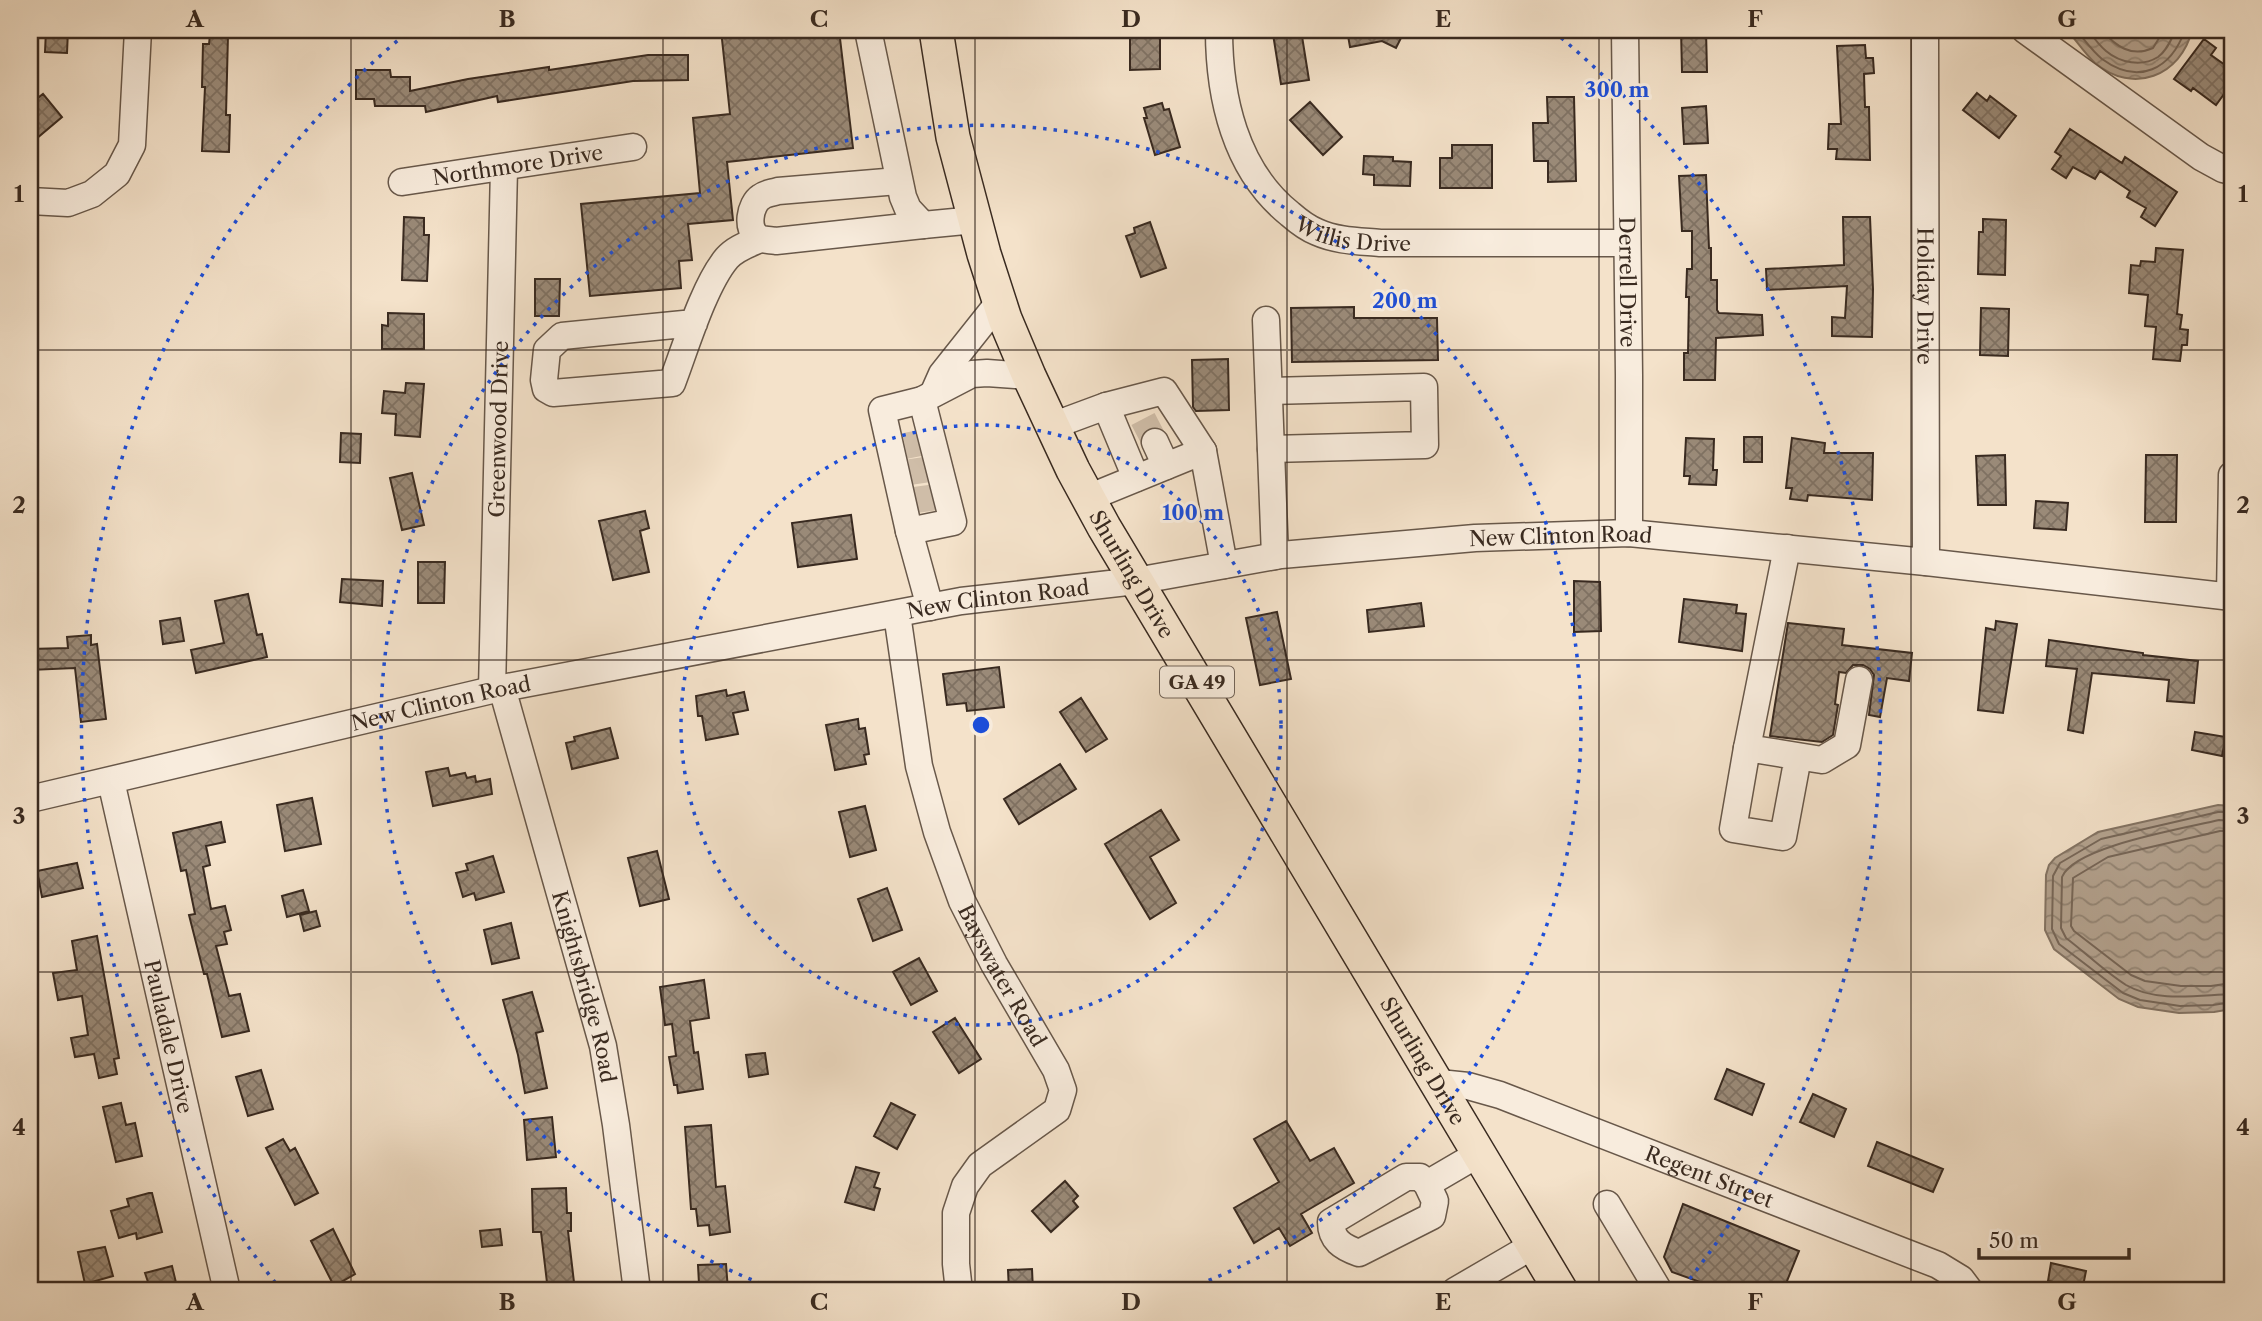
<svg xmlns="http://www.w3.org/2000/svg" width="2262" height="1321" font-family="'Libre Caslon Text',serif">
	<defs>
		<pattern id="water-waves" width="16" height="10" patternUnits="userSpaceOnUse" patternTransform="scale(1.75)"><rect width="16" height="10" fill="#b4a390"/><path d="M0 5q4-4 8 0t8 0" fill="none" stroke="#938575"/></pattern>
		<pattern id="building-cross-hatch" width="8" height="8" patternUnits="userSpaceOnUse" patternTransform="scale(1.75)"><rect width="8" height="8" fill="#9a8a78"/><path d="M0 0l8 8M0 8l8-8" fill="none" stroke="#7f7162"/></pattern>
	</defs>
	<rect width="100%" height="100%" fill="#f4e2ca"/>
	<filter id="stains"><feTurbulence type="fractalNoise" baseFrequency=".00286" numOctaves="4"/><feColorMatrix values="0 0 0 0 .2 0 0 0 0 .09 0 0 0 0 .02 0 0 0 .5 -.17"/></filter>
	<radialGradient id="worn" r=".72"><stop offset=".6" stop-color="#630" stop-opacity="0"/><stop offset="1" stop-color="#630" stop-opacity=".3"/></radialGradient>
	<!-- water -->
	<path fill="url(#water-waves)" stroke="#837363" stroke-width="2" d="M2067 30H2192C2181 76 2133 95 2095 63 2085 54 2076 40 2067 30Z
		M2218 805 2232 806V1009L2214 1012 2179 1013 2138 1007 2119 999 2054 949 2045 930 2046 875 2049 865 2055 858 2098 832Z"/>
	<g fill="none" stroke-linecap="round" stroke-linejoin="round">
		<!-- shore -->
		<path stroke="#766658" stroke-width="2" d="M2076 30C2084 39 2092 51 2102 59 2139 86 2171 69 2185 30
			M2088 30C2093 37 2099 45 2106 51 2120 63 2142 67 2158 57 2167 51 2171 39 2176 30
			M2101 30C2116 46 2131 58 2153 48L2164 30
			M2232 812H2218L2101 839 2060 863 2053 876 2052 929 2059 944 2123 993 2140 1000 2180 1006 2213 1005 2232 1002
			M2232 821 2219 820C2187 828 2074 846 2062 877L2061 928 2066 938C2086 953 2105 972 2126 985 2157 1003 2199 995 2232 994
			M2232 831H2220L2108 857 2073 878 2071 926 2074 931 2131 975 2145 981 2181 986H2211L2232 983"/>
	</g>
	<!-- building -->
	<path fill="url(#building-cross-hatch)" stroke="#392a20" stroke-width="2" d="M46 30H68L67 53 45 52Z
		M721 30H839L853 148 727 162 733 220 688 224 692 260 679 261 681 288 590 296 581 204 700 193 693 118 730 114Z
		M1130 30H1156V32H1160V69L1130 70Z
		M1301 30 1309 80 1281 84 1273 34Z
		M1347 30H1405L1396 48 1382 41 1350 47Z
		M1681 30H1706L1707 72H1682Z
		M210 35H228L226 115H230L229 152 202 151 205 87H202L203 44H209Z
		M2204 39 2216 48 2211 55 2232 70V83L2216 105 2193 88 2191 91 2174 79Z
		M1865 45 1866 58H1873L1874 73 1864 74 1865 107H1869L1870 160 1836 159 1837 149H1828L1829 124H1841L1837 46Z
		M648 55H688V80L633 81 498 102 497 96 426 112 425 106H375L374 99H356V70H390L391 77H410V91L468 79 549 67V70Z
		M1977 93 1987 101 1990 96 2016 116 1999 138 1963 110Z
		M43 94 62 117 30 144V104Z
		M1547 97H1574L1576 181 1548 182V161H1534L1533 123H1548Z
		M1310 102 1342 137 1323 155 1290 120Z
		M1162 103 1164 110 1169 109 1180 147 1155 155 1144 118H1147L1144 108Z
		M1706 106 1708 143 1684 144 1682 108Z
		M2070 129 2122 163 2125 157 2177 192 2155 226 2141 217 2146 208 2127 197 2130 191 2100 171 2095 179 2073 167 2066 178 2052 169 2061 156 2055 152Z
		M1452 145H1492V188H1440V158H1452Z
		M1364 156 1393 157V161L1411 162 1410 186 1374 185V175L1363 174Z
		M1706 175 1709 248H1711V280H1717V310L1719 313 1762 315 1763 335 1716 338 1715 380H1684V353H1688L1689 297H1686L1687 269H1692V231H1682L1679 176Z
		M404 217 424 218V235H429L427 281 402 280Z
		M1843 217H1870L1873 289 1872 337 1832 336V317L1845 318 1847 286 1767 290 1766 269 1844 265Z
		M1983 219 2006 220 2005 275 1978 274 1979 232H1983Z
		M1150 222 1166 268 1141 277 1126 236 1135 233 1134 228Z
		M2156 248 2183 250 2177 314 2182 315 2180 329 2188 330 2187 345H2182L2180 361 2153 359 2156 327 2145 326 2148 295 2129 293 2131 265 2140 266 2141 261 2155 262Z
		M535 279H560L559 316H535Z
		M1354 307V318H1437L1438 360 1292 362 1291 308Z
		M1981 308 2009 309 2008 356 1980 355Z
		M388 313 424 314V349H382V325L388 326Z
		M1228 359 1229 410 1196 411 1193 407 1192 360Z
		M406 383 424 384 420 437 395 435 396 414 382 413 384 391 405 393Z
		M341 433 361 434 360 463 340 462Z
		M1744 437H1762V462H1744Z
		M1686 438 1714 439 1713 470H1717L1716 485 1689 484 1690 476H1684Z
		M1792 438 1825 443 1824 453H1873L1872 500 1808 495 1807 501 1790 499 1792 488H1786Z
		M2005 455 2006 505H1978L1976 456Z
		M2146 455H2177L2176 522H2145Z
		M412 473 424 525 402 530 390 478Z
		M2036 501 2068 503 2066 530 2034 528Z
		M645 511 649 528 640 531 649 572 613 580 599 521Z
		M851 515 857 559 798 567 792 523Z
		M418 562H445L444 603H418Z
		M342 579 383 581 382 606 340 602Z
		M1574 581 1600 582 1601 631 1574 632Z
		M248 594 257 635 262 634 267 657 196 673 191 650 224 643 215 601Z
		M1684 599 1737 605 1736 613 1746 614 1742 651 1679 642Z
		M1421 603 1424 626 1369 632 1367 610Z
		M1277 612 1291 679 1260 685 1246 618Z
		M180 618 184 641 163 644 160 621Z
		M1996 621 2017 624 2003 713 1978 710 1986 628 1995 630Z
		M1788 623 1844 629 1842 645 1912 653 1909 681 1887 678 1880 717 1869 715 1874 675 1870 669 1863 665H1853L1846 673 1839 672 1835 704 1838 705 1833 735 1822 742 1770 736Z
		M91 635V645L97 644 106 719 81 722 75 668 30 670V649L68 648 67 637Z
		M2049 640 2143 653V655L2198 661 2194 703 2167 701 2169 680 2092 673 2083 733 2068 730 2077 669 2046 666Z
		M999 667 1004 707 967 711 966 703 947 705 943 674Z
		M726 690 727 696 744 692 748 710 733 713 738 734 706 740 702 716H698L696 696Z
		M1081 698 1107 739 1086 752 1060 712Z
		M858 719 859 729 865 728 869 754 864 755 866 764 835 770 826 725Z
		M610 728 618 758 572 769 566 743 575 741 574 737Z
		M2195 732 2226 737 2222 756 2192 750Z
		M1060 764 1076 789 1019 824 1004 799Z
		M448 768 450 776 465 773 467 778 475 776 476 782 490 779 492 794 433 806 426 772Z
		M312 798 321 844 285 851 277 805Z
		M865 806 876 850 850 857 839 812Z
		M1161 810 1179 840 1150 857 1176 903 1150 919 1105 844Z
		M221 822 225 842 206 846 210 865 203 867 211 909 225 906 231 930 224 932 227 944 216 946 229 996 240 994 249 1031 222 1037 207 974H204L189 915 195 914 186 870 181 871 173 833Z
		M657 851 669 899 640 906 628 858Z
		M493 856 504 892 476 900 474 893 463 897 456 873 468 870 466 864Z
		M77 863 83 888 42 897 37 871Z
		M887 888 902 930 873 941 858 899Z
		M303 890 309 911 287 917 282 896Z
		M316 911 320 926 304 931 300 915Z
		M511 923 519 958 492 964 484 930Z
		M97 936 119 1058 114 1059 117 1074 99 1078 94 1054 75 1057 71 1038 88 1035 82 996 58 1000 53 973 77 970 72 941Z
		M919 958 937 991 911 1005 893 972Z
		M704 980 709 1018 690 1021 694 1053 698 1052 703 1089 678 1093 677 1085H674L669 1057 676 1056 672 1024 665 1025 660 987Z
		M532 992 543 1031 536 1033 547 1088 525 1093 518 1055 503 1000Z
		M955 1018 981 1059 959 1073 933 1032Z
		M765 1053 768 1074 749 1077 746 1055Z
		M1727 1069 1764 1084 1752 1115 1715 1099Z
		M261 1070 273 1109 248 1116 236 1077Z
		M1813 1094 1846 1109 1834 1137 1800 1122Z
		M121 1103 126 1125 135 1123 142 1156 116 1162 103 1107Z
		M891 1103 915 1115 897 1149 874 1136Z
		M552 1117 556 1157 527 1160 524 1120Z
		M1286 1121 1310 1161 1334 1148 1354 1183 1301 1214 1312 1233 1290 1246 1279 1228 1254 1243 1234 1208 1279 1182 1254 1139Z
		M711 1125 716 1187 725 1186 730 1232 710 1235 709 1225 698 1226 696 1209H691L685 1127Z
		M283 1139 290 1151 295 1148 318 1193 295 1205 266 1148Z
		M1877 1142 1943 1169 1933 1192 1868 1166Z
		M856 1167 879 1173 874 1187 880 1189 874 1210 845 1202Z
		M1065 1181 1078 1196 1073 1201 1078 1207 1051 1232 1032 1211Z
		M566 1188 567 1213H571V1231H568L575 1291H548L541 1232H533L532 1189Z
		M149 1193H152L162 1232 137 1239 136 1233 119 1238 111 1211 129 1206 127 1199Z
		M1683 1204 1799 1251 1783 1291H1725L1672 1272 1664 1257Z
		M333 1229 355 1274 334 1286 311 1241Z
		M500 1229 502 1245 482 1247 480 1231Z
		M105 1247 113 1276 85 1284 78 1252Z
		M2051 1263 2086 1271 2082 1291H2057L2059 1283 2048 1281Z
		M726 1264 728 1290 705 1291V1284H699L698 1265Z
		M172 1266 178 1291H151L145 1273Z
		M1032 1269 1033 1291H1009L1008 1270Z"/>
	<g fill="none" stroke-linecap="round" stroke-linejoin="round">
		<!-- minor-tunnel -->
		<path stroke="#cfbda8" stroke-width="26" stroke-dasharray="26 13" stroke-linecap="butt" d="M1143 419 1155 442
			M905 446 925 442
			M910 472 931 469
			M915 500 937 497"/>
		<defs>
			<g id="minor">
				<path d="M868 30 903 197 908 209 923 225 975 220"/>
				<path id="s1" d="M1219 30C1219 97 1235 170 1290 214 1298 221 1307 228 1317 232 1337 241 1358 241 1380 243H1627"/>
				<path id="s2" d="M1625 30 1629 375V533"/>
				<path id="s3" d="M1925 30 1926 562"/>
				<path d="M2025 30 2201 157 2223 169 2232 171"/>
				<path d="M898 181 778 191C772 193 766 193 761 197 750 204 745 230 759 238 763 240 770 240 776 241L923 225"/>
				<path id="s4" d="M402 182 633 147"/>
				<path d="M30 201 68 203 92 194 117 174 132 145 138 30"/>
				<path d="M1266 320 1275 556"/>
				<path d="M694 323 562 336 547 350 544 380 546 389 553 393 672 383C685 349 704 285 727 258 736 248 749 244 760 239"/>
				<path d="M1269 391 1424 387 1425 445 1271 449"/>
				<path d="M934 392 942 374 1000 301"/>
				<path d="M1106 406 1164 391 1203 451"/>
				<path d="M1052 426 1106 406 1136 478"/>
				<path d="M1155 442 1166 466"/>
				<path d="M1088 498 1203 451 1224 565"/>
				<path d="M909 531 953 522 922 400"/>
				<path d="M2230 597 2232 475"/>
				<path d="M930 607 909 531 882 410 922 400 972 374 987 373 1029 376"/>
				<path id="s5" d="M897 614 919 766 937 832 962 901 994 964 1056 1070 1063 1090 1057 1110 980 1165 965 1186 956 1213V1264L959 1291"/>
				<path id="s6" d="M502 688 603 1046 616 1125 637 1291"/>
				<path id="s7" d="M492 690 504 168"/>
				<path d="M1747 748 1787 548"/>
				<path d="M1798 757 1783 837 1733 829 1747 748 1822 760 1847 745 1859 680"/>
				<path id="s8" d="M111 781 227 1291"/>
				<path id="s9" d="M30 799 492 690 961 601 1136 581 1281 555 1475 538 1629 533 1926 562 2232 597"/>
				<path id="s10" d="M1439 1083 1468 1086 1500 1095 1938 1265 1961 1279 1970 1291"/>
				<path d="M1427 1184 1435 1201 1432 1216 1359 1253C1342 1247 1331 1240 1331 1222L1406 1177H1420L1427 1184 1480 1153"/>
				<path d="M1607 1204 1659 1291"/>
				<path d="M1455 1291 1534 1245"/>
			</g>
			<g id="major">
				<path id="s11" d="M936 30 953 137 984 254 1005 319 1029 376 1073 470 1104 527 1561 1291"/>
			</g>
		</defs>
		<!-- minor casing -->
		<use href="#minor" stroke="#68584a" stroke-width="29"/>
		<!-- major casing -->
		<use href="#major" stroke="#392a20" stroke-width="36"/>
		<!-- minor -->
		<use href="#minor" stroke="#f8ecdd" stroke-width="26"/>
		<!-- major -->
		<use href="#major" stroke="#f4e2ca" stroke-width="33"/>
	</g>
	<!-- grid -->
	<path fill="none" stroke="#392a20" stroke-width="2" stroke-opacity="0.55" d="M351 30V1291M663 30V1291M975 30V1291M1287 30V1291M1599 30V1291M1911 30V1291M30 350H2232M30 660H2232M30 972H2232"/>
	<!-- distance rings -->
	<g fill="none" stroke="#1d4ed8" stroke-width="3.5" stroke-dasharray="3.5 7">
		<circle cx="981" cy="725" r="300"/>
		<path d="M781 1291A600 600 0 1 1 1181 1291"/>
		<path d="M282 1291A899 899 0 0 1 409 31M1553 31A899 899 0 0 1 1680 1291"/>
	</g>
	<g text-anchor="middle" dominant-baseline="central" stroke-width="6" stroke-linejoin="round" paint-order="stroke">
		<!-- shield labels -->
		<rect fill="#f8ecdd" stroke="#726459" stroke-width="2" x="1160" y="666.5" width="74" height="31" rx="5"/>
		<g font-size="19" font-weight="bold" fill="#392a20">
			<text x="1197" y="682">GA 49</text>
		</g>
		<!-- street labels -->
		<g font-size="21" fill="#392a20" stroke="#f8ecdd">
			<text stroke="none"><textPath href="#s4" startOffset="117">Northmore Drive</textPath></text>
			<text stroke="none"><textPath href="#s1" startOffset="273">Willis Drive</textPath></text>
			<text stroke="none"><textPath href="#s2" startOffset="252">Derrell Drive</textPath></text>
			<text stroke="none"><textPath href="#s3" startOffset="266">Holiday Drive</textPath></text>
			<text stroke="none"><textPath href="#s7" startOffset="261">Greenwood Drive</textPath></text>
			<text stroke="none"><textPath href="#s9" startOffset="1556">New Clinton Road</textPath></text>
			<text stroke="none"><textPath href="#s11" startOffset="583">Shurling Drive</textPath></text>
			<text stroke="none"><textPath href="#s9" startOffset="989">New Clinton Road</textPath></text>
			<text stroke="none"><textPath href="#s9" startOffset="422">New Clinton Road</textPath></text>
			<text stroke="none"><textPath href="#s5" startOffset="380">Bayswater Road</textPath></text>
			<text stroke="none"><textPath href="#s6" startOffset="310">Knightsbridge Road</textPath></text>
			<text stroke="none"><textPath href="#s8" startOffset="262">Pauladale Drive</textPath></text>
			<text stroke="none"><textPath href="#s11" startOffset="1150">Shurling Drive</textPath></text>
			<text stroke="none"><textPath href="#s10" startOffset="287">Regent Street</textPath></text>
		</g>
	</g>
	<circle cx="981" cy="725" r="10" fill="#1d4ed8" stroke="#f8ecdd" stroke-width="3.5"/>
	<g font-size="21" text-anchor="middle" font-weight="bold" fill="#1d4ed8" stroke="#f8ecdd" stroke-width="6" stroke-linejoin="round" paint-order="stroke">
		<text x="1617" y="97">300 m</text>
		<text x="1405" y="308">200 m</text>
		<text x="1193" y="520">100 m</text>
	</g>
	<!-- margin -->
	<rect width="2262" height="1321" fill="none" stroke="#f4e2ca" stroke-width="77"/>
	<!-- scale -->
	<path d="M1979 1248v10h150v-10" fill="none" stroke="#392a20" stroke-width="3.5"/>
	<text x="1989" y="1248" font-size="21" fill="#392a20" stroke="#f8ecdd" stroke-width="5" paint-order="stroke">50 m</text>
	<rect x="38" y="38" width="2186" height="1244" fill="none" stroke="#392a20" stroke-width="2.5"/>
	<g font-size="23" text-anchor="middle" font-weight="bold" fill="#392a20">
		<text x="195" y="27">A</text>
		<text x="507" y="27">B</text>
		<text x="819" y="27">C</text>
		<text x="1131" y="27">D</text>
		<text x="1443" y="27">E</text>
		<text x="1755" y="27">F</text>
		<text x="2067" y="27">G</text>
		<text x="19" y="202">1</text>
		<text x="2243" y="202">1</text>
		<text x="19" y="513">2</text>
		<text x="2243" y="513">2</text>
		<text x="19" y="824">3</text>
		<text x="2243" y="824">3</text>
		<text x="19" y="1135">4</text>
		<text x="2243" y="1135">4</text>
		<text x="195" y="1310">A</text>
		<text x="507" y="1310">B</text>
		<text x="819" y="1310">C</text>
		<text x="1131" y="1310">D</text>
		<text x="1443" y="1310">E</text>
		<text x="1755" y="1310">F</text>
		<text x="2067" y="1310">G</text>
	</g>
	<rect width="100%" height="100%" filter="url(#stains)"/>
	<rect width="100%" height="100%" fill="url(#worn)"/>
</svg>
